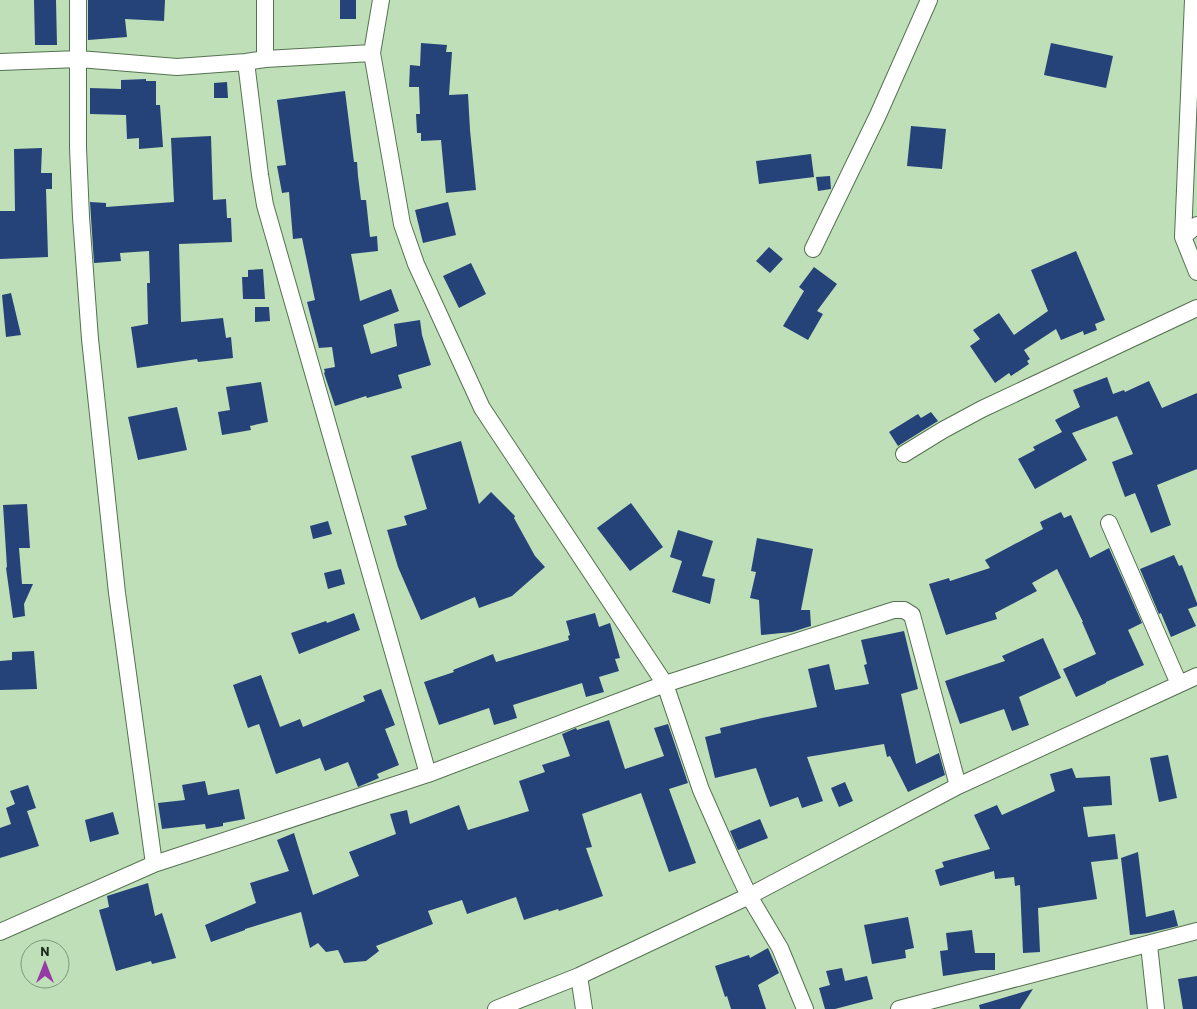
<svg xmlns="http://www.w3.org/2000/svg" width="1197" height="1009" font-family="Barlow,sans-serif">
	<rect width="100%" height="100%" fill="#bfdfb9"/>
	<!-- building -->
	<path fill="#254379" d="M34 0H56L57 45H35Z
		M88 0H165L164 21 125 19 127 37 88 40Z
		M340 0H356V19H340Z
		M421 43 447 45 446 52H452L449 95 468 94 470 130 476 190 446 193 441 140 421 141V133H417L416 114H420L419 87H409L410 65 420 66Z
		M1051 43 1113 56 1106 88 1044 75Z
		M146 79V81H156V105H160L163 147 139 149V138L127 139 126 115 90 114V88L121 89V80Z
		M227 82 228 98H214V83Z
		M345 91 354 162H357L358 176 361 200H366L370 237 377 236 378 251 351 254 360 301 391 289 399 311 363 325 371 354 397 346 394 324 420 320 422 335 431 365 398 375 402 388 367 398 366 396 335 406 324 373 325 372 324 369 335 367 332 347 319 348 307 302 315 300 302 238 293 239 289 192 282 193 277 166 286 165 277 100Z
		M911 126 946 129 942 169 907 166Z
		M211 136 213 200 226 199 227 218H231L232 242 179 244 181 322 223 318 226 338 231 337 233 358 198 362 197 359 137 368 131 327 148 324 147 283H150L149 251 120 253 121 261 94 263 90 202 106 203V207L174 202 171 138Z
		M42 148 41 173H52V189H46L48 257 0 259V211H15L14 149Z
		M811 154 814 177 759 184 756 161Z
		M830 176 831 189 818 191 816 177Z
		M448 202 456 235 423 243 415 210Z
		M769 247 783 259 770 273 756 261Z
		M1076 251 1105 320 1095 324 1097 330 1084 335 1083 331 1061 340 1056 329 1024 350 1030 359 1027 361 1029 364 1011 376 1009 373 995 383 970 346 980 339 973 330 999 313 1014 335 1048 311 1031 270Z
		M471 263 486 294 459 308 443 276Z
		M814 267 837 284 817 311 823 314 808 340 783 326 804 291 799 287Z
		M263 269 265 299H243L242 277H248V270Z
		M11 293 21 335 6 337 2 295Z
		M255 307H269L270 321 255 322Z
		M1107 377 1113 394 1124 390 1125 392 1149 381 1162 408 1197 393V469L1157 485 1171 525 1151 533 1135 493 1125 497 1112 462 1133 454 1117 416 1072 433 1087 460 1035 489 1018 459 1035 450 1033 447 1062 432 1055 420 1080 407 1073 390Z
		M261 382 268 422 250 426 251 430 222 435 218 412 230 410 226 387Z
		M177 407 187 450 138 460 128 417Z
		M931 412 938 421 898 446 889 432 918 414 921 418Z
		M461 441 479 504 491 492 515 516 514 518 535 556 545 567 512 596 479 608 475 597 421 620 398 567 387 530 407 525 404 516 427 509 411 456Z
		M631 503 663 547 630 571 597 528Z
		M27 504 30 548H19L22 584H33L24 604 25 616 13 618 6 568 7 567 3 505Z
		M1061 512 1064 518 1071 515 1090 558 1109 548 1142 623 1128 630 1144 665 1106 682V683L1076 697 1063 669 1096 654 1082 622H1083L1057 569 1032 583 1037 591 995 613 997 619 946 635 929 584 949 578 950 581 990 568 985 560 1043 529 1040 522Z
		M328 521 332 534 313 539 310 526Z
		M678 530 713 541 702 576 715 579 710 604 672 592 682 561 670 557Z
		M757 538 813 549 801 610H810L811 626 792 632 761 635 759 600 750 598 756 572 751 571Z
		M1174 555 1179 566 1182 565 1197 603V606L1188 609 1196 626 1171 637 1161 613 1159 614 1140 569Z
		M341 569 345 584 328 589 324 573Z
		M354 613 360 630 299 654 291 633 326 621 327 623Z
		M595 613 599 627 610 623 620 658 615 659 619 671 599 677 604 692 586 697 582 683 513 705 517 718 494 725 489 708 439 725 424 682 454 672 453 670 493 654 496 662 569 640 568 636 570 635 566 621Z
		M904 631 918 689 901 694 916 764 939 753 945 775 908 792 890 756 887 757 884 744 807 757 823 801 802 808 798 797 770 807 756 768 715 778 705 737 721 733 720 728 762 718 817 707 808 669 829 664 835 690 869 684 864 665 867 664 861 640Z
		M1043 638 1061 678 1019 697 1029 725 1012 731 1004 709 960 724 945 681 1005 661 1002 656Z
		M34 651 37 689 0 690V661L12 660V652Z
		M261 675 280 727 300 719 303 727 365 701 363 696 381 689 395 725 385 729 399 765 377 774 379 778 358 787 348 762 325 771 320 758 276 774 259 724 248 728 233 685Z
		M609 720 625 769 664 756 654 728 668 724 688 783 669 789 696 863 669 872 641 793 582 814 592 847 586 848 603 896 559 911 558 909 524 920 516 897 467 914 462 900 428 911 433 924 376 946 379 951 366 961 344 963 338 950 326 952 318 943 310 948 301 912 245 929V930L211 942 205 925 256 903 250 883 289 871 277 840 294 833 313 895 359 876 349 852 396 834 390 814 407 810 410 824 459 805 468 830 529 811 519 781 545 772 542 765 570 756 562 734 576 728 577 730Z
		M1168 755 1177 798 1159 802 1150 758Z
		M1072 768 1076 778 1110 776 1112 805 1083 807 1088 837 1115 834 1118 859 1091 862 1097 899 1038 908 1040 952 1023 953 1020 885 1015 886 1014 877 995 879 994 871 940 886 935 870 944 867 942 862 990 849 974 815 997 805 1002 815 1055 791 1050 774Z
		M205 781 208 795 239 789 245 819 223 823V826L206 829 205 824 162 829 158 803 185 800 182 785Z
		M845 782 853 801 839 807 831 788Z
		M28 785 36 808 27 811 39 846 0 858V828L11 824 6 808 15 804 10 791Z
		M113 812 119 834 90 842 85 820Z
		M760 819 768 838 738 850 730 831Z
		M1138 852 1146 917 1174 910 1178 926 1148 933 1130 935 1121 858Z
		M148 883 155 916 162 913 176 958 152 964 151 961 116 971 99 910 109 907 107 896Z
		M908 917 914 948 905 950 906 958 872 964 864 925Z
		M972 930 975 953H995V970H981L943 976 940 951 948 950 946 933Z
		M768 948 779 973 758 985 766 1009H731L727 996 725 997 715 966 749 955 750 958Z
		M842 968 845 981 867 976 873 999 835 1009H825L819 988 830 985 826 971Z
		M1197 976V1009H1183L1178 979Z
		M1033 989 1020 1009H980L979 1005Z"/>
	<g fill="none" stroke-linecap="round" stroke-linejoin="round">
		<defs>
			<path id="street" d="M78 0V148L81 217 90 339 117 593 154 864
				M265 0V59
				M372 53 381 0
				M0 62 79 59 177 67 246 62 265 59 372 53 402 224 416 264 482 408 665 684 701 790 732 860 749 896 780 948 805 1009
				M246 62 260 175 265 205 428 774
				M1197 225 1183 237 1197 272
				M1183 237 1193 0
				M813 249 878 115 929 0
				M904 454 943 430 982 409 1197 308
				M1109 523 1179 684
				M0 932 154 864 428 774 665 684 894 610H904L912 615 958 786
				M1149 945 1156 1009
				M579 976 584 1009
				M496 1009 579 976 749 896 958 786 1197 676
				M899 1009 1197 931"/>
		</defs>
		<!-- street casing -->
		<use href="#street" stroke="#557250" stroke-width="18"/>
		<!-- street -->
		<use href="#street" stroke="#fff" stroke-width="16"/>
	</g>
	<!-- north arrow -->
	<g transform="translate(45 964)"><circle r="24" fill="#bfdfb9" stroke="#7f977b"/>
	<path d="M0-4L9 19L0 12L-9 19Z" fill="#953aa5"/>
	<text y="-8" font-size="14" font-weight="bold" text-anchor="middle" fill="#1f2c1d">N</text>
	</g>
</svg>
